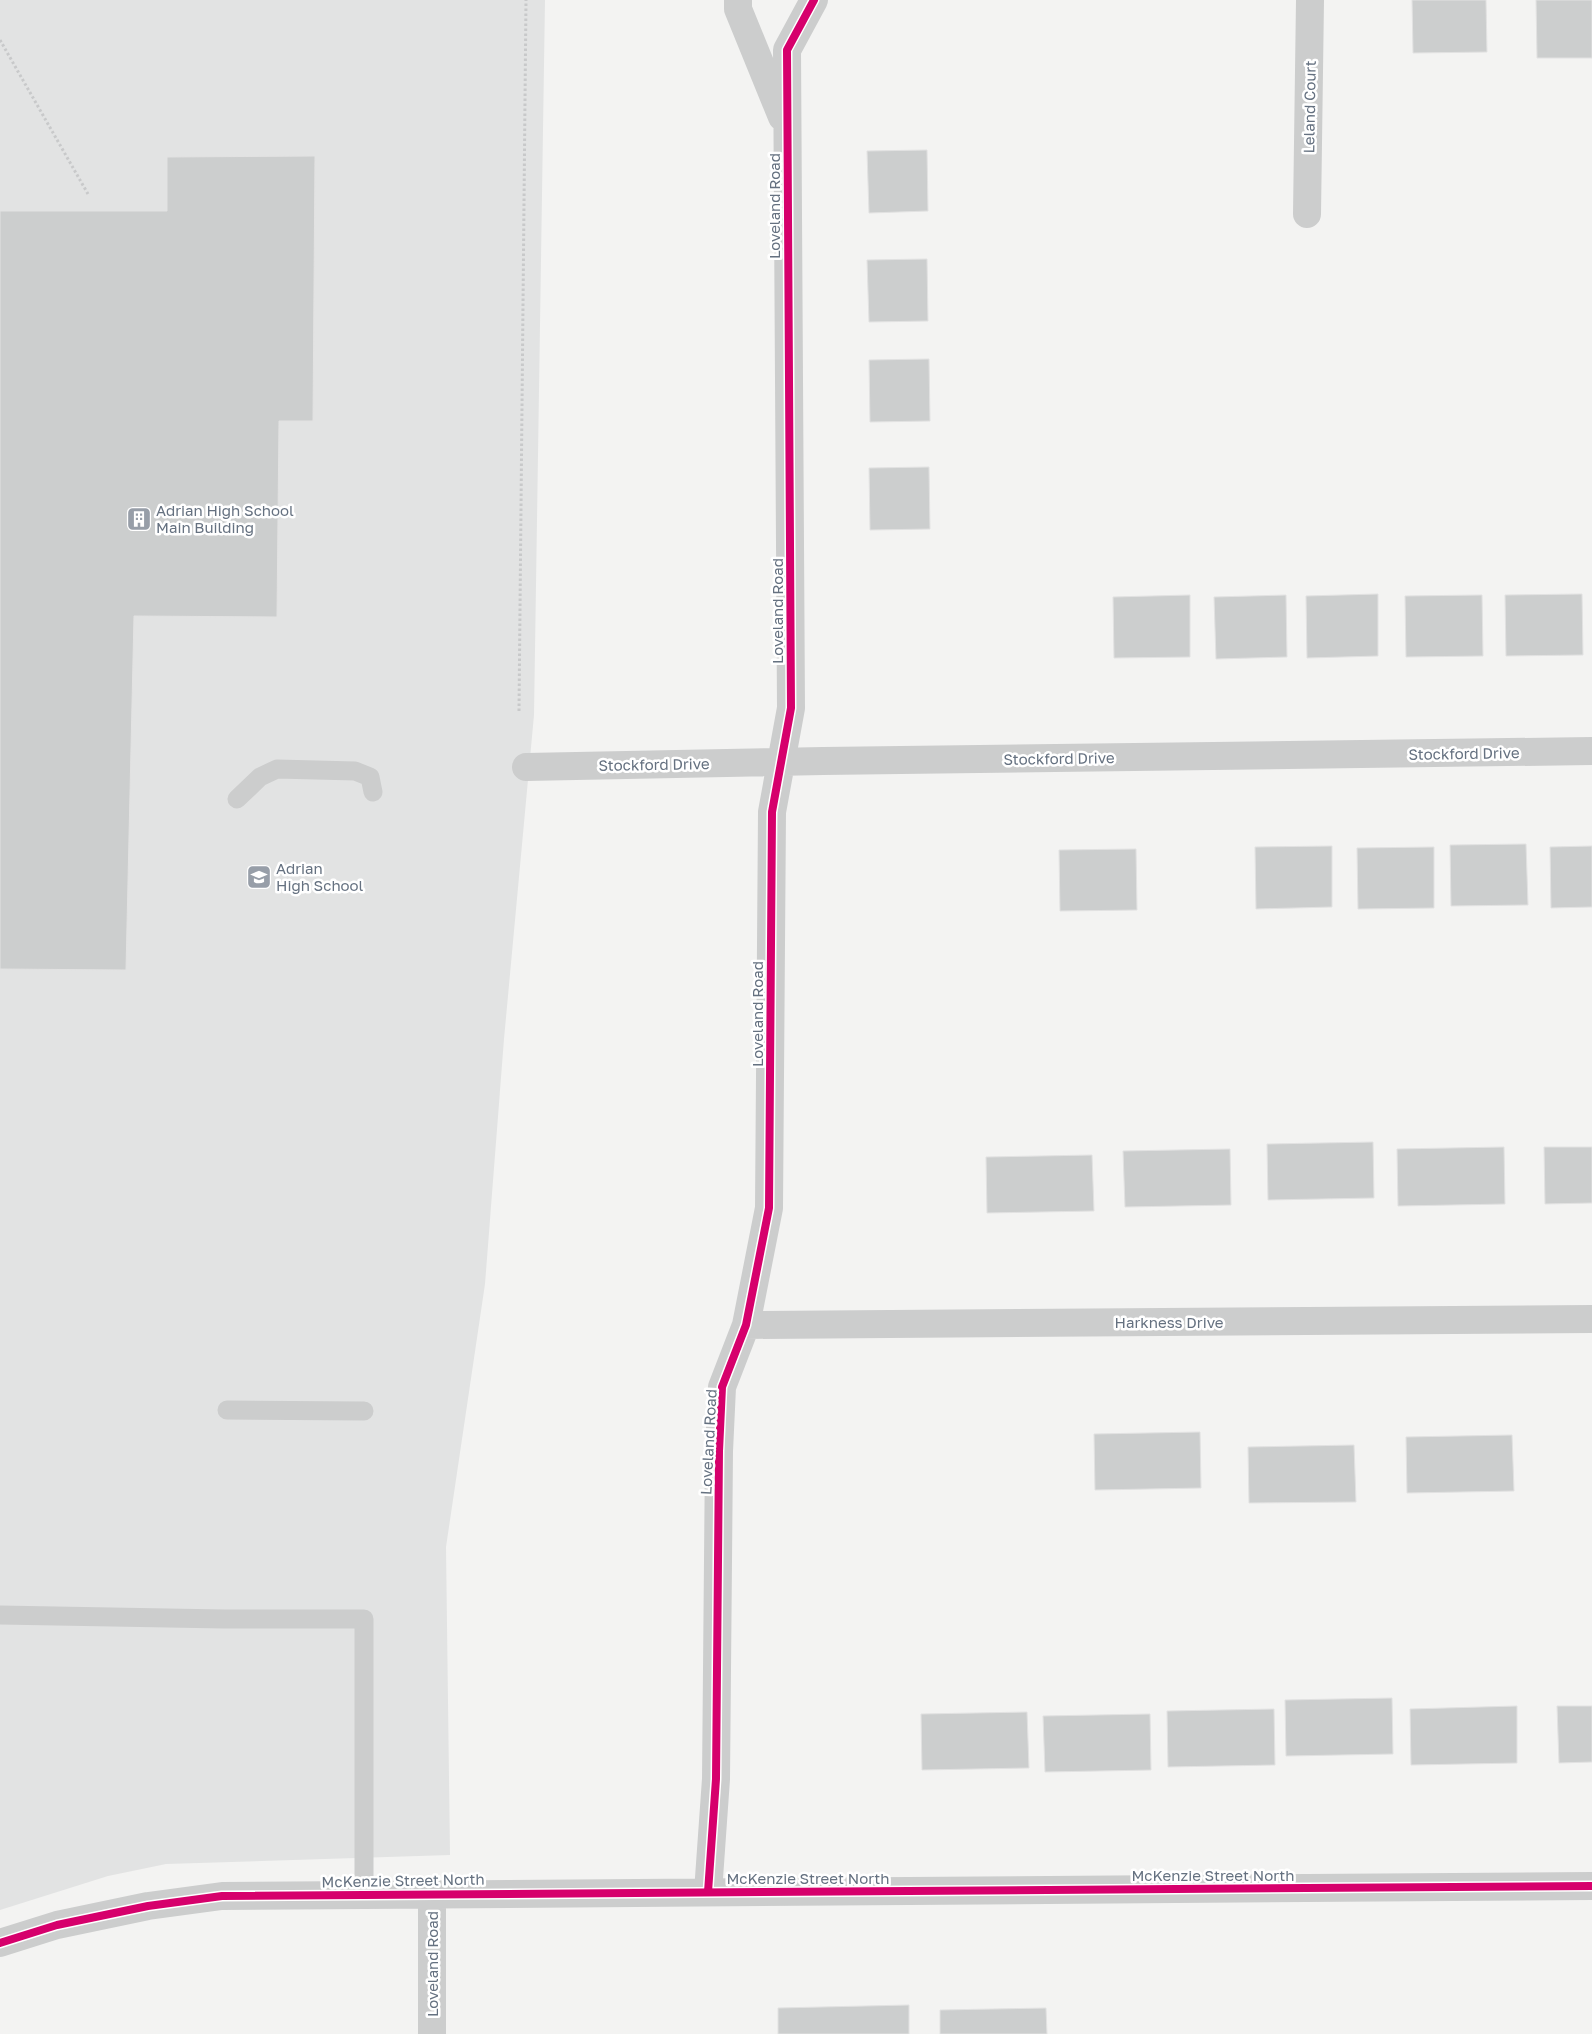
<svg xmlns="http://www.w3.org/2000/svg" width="1592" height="2034" font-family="'Golos Text',sans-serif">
	<rect width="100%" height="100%" fill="#f3f3f2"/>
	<!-- built -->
	<path fill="#e2e3e3" d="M0 0H545L534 715 504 1039 485 1284 446 1547 450 1855 166 1864 108 1876 0 1910Z"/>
	<!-- building -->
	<path fill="#cccece" stroke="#e2e2e2" d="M1412 0H1486L1487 52 1413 53Z
		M1536 0H1592V58H1537Z
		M927 150 928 211 869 213 867 151Z
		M315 156 313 421H279L277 617 134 616 126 970 0 969V211H167V157Z
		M927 259 928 321 869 322 867 260Z
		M929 359 930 421 870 422 869 360Z
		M929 467 930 529 870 530 869 468Z
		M1378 594V656L1307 658 1306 596Z
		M1582 594 1583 655 1506 656 1505 595Z
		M1190 595V657L1114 658 1113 597Z
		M1286 595 1287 657 1216 659 1214 597Z
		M1482 595 1483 656 1406 657 1405 596Z
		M1526 844 1528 905 1451 906 1450 845Z
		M1332 846V907L1256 909 1255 847Z
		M1592 846V907L1551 908 1550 847Z
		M1434 847V908L1358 909 1357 848Z
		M1136 849 1137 910 1060 911 1059 850Z
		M1373 1142 1374 1198 1268 1200 1267 1144Z
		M1504 1147 1505 1204 1398 1206 1397 1149Z
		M1544 1147H1592V1203L1545 1204Z
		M1230 1149 1231 1205 1125 1207 1123 1151Z
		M1092 1155 1094 1211 987 1213 986 1157Z
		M1200 1432 1201 1488 1095 1490 1094 1434Z
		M1512 1435 1514 1491 1407 1493 1406 1437Z
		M1354 1445 1356 1502 1249 1503 1248 1447Z
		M1392 1698 1393 1754 1286 1756 1285 1700Z
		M1517 1706V1763L1411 1765 1410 1709Z
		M1557 1706H1592V1762L1559 1763Z
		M1274 1709 1275 1765 1168 1767 1167 1711Z
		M1027 1712 1029 1768 922 1770 921 1714Z
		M1150 1714 1151 1770 1045 1772 1043 1716Z
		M909 2005V2034H778V2008Z
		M1046 2008 1047 2034H940V2010Z"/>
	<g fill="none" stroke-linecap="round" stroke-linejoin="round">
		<!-- path -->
		<path stroke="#c8c9ca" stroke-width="3" stroke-dasharray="2.5 2.5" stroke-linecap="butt" d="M0 40 88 194
			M519 711 526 0"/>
		<!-- service -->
		<path stroke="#cccdcd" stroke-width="19" d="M237 799 260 777 277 769 355 771 370 777 373 792
			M227 1410 364 1411
			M0 1615 224 1619H364V1894"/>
		<!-- minor -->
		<path stroke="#cccdcd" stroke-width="28" d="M738 0V9L782 117
			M1307 214 1310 0
			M526 767 823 761 1592 751
			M746 1325 1592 1319
			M708 1892 716 1779 719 1451 722 1387 746 1325 769 1208 772 812 791 708 787 50 814 0
			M432 1893V2034
			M0 1943 57 1925 148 1906 222 1896 1592 1886"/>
		<defs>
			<path id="cycleway" d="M708 1892 716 1779 719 1451 722 1387 746 1325 769 1208 772 812 791 708 787 50 814 0
				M0 1943 57 1925 148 1906 222 1896 1592 1886"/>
		</defs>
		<!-- cycleway casing -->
		<use href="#cycleway" stroke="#fff" stroke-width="11"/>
		<!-- cycleway -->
		<use href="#cycleway" stroke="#d6006c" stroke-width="8"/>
	</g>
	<!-- icons -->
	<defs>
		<symbol id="building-square" viewBox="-11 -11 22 22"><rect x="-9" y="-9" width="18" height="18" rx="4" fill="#979ea8" stroke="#fff"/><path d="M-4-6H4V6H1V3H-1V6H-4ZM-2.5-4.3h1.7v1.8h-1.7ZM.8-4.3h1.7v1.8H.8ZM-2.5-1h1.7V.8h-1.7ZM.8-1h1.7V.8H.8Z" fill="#fff"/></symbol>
		<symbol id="school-square" viewBox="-11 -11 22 22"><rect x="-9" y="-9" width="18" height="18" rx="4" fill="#979ea8" stroke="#fff"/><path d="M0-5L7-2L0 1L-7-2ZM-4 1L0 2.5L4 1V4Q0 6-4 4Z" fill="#fff"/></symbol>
	</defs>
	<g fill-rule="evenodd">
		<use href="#building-square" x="125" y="505" width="28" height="28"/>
		<use href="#school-square" x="245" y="863" width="28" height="28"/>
	</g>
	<g text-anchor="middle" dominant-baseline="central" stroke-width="5" stroke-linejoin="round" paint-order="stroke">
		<!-- street labels -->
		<g font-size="15" fill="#657180" stroke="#fff">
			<text transform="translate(1309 107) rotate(-89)">Leland Court</text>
			<text transform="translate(774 206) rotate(-90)">Loveland Road</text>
			<text transform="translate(777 611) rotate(-90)">Loveland Road</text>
			<text transform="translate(1464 753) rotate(-1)">Stockford Drive</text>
			<text transform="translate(1059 758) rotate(-1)">Stockford Drive</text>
			<text transform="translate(654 764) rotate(-1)">Stockford Drive</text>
			<text transform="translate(757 1014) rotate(-90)">Loveland Road</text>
			<text x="1169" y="1322">Harkness Drive</text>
			<text transform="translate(708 1442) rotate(-87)">Loveland Road</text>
			<text x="1213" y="1875">McKenzie Street North</text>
			<text x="808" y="1878">McKenzie Street North</text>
			<text transform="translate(403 1880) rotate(-1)">McKenzie Street North</text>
			<text transform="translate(432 1964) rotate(-90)">Loveland Road</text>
		</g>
		<!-- poi labels -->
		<g font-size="15" fill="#657180" stroke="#fff" text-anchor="start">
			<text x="156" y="510">Adrian High School<tspan x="156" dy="17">Main Building</tspan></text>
			<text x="276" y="868">Adrian<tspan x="276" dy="17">High School</tspan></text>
		</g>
	</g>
</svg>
